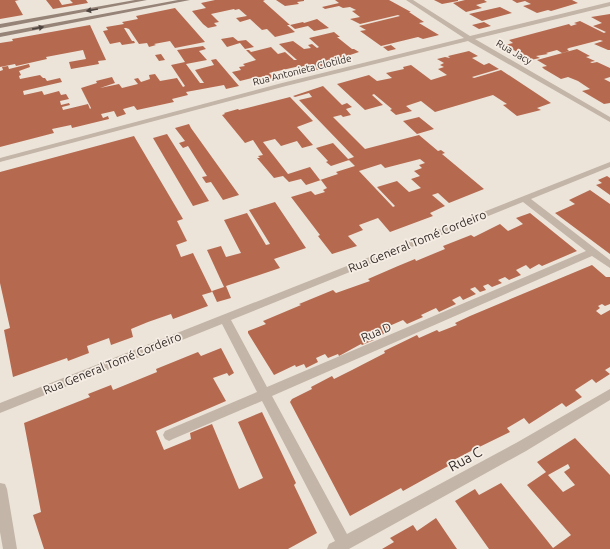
<svg xmlns="http://www.w3.org/2000/svg" width="610" height="549" font-family="Ubuntu,sans-serif">
	<rect width="100%" height="100%" fill="#ede4d9"/>
	<!-- building -->
	<path fill="#b56a50" fill-rule="evenodd" d="M0 0H19L15 1 23 15 0 19Z
		M46 0H59L62 5 73 3 70 0H86L88 3 53 9Z
		M215 0H265L263 1 290 25H287L295 32 275 37 267 29 262 30 250 19 240 22 236 18 247 16 239 9 235 10 234 9 211 14 219 22 214 23 217 26 208 28 203 24 192 11 206 8 201 3Z
		M276 0H304V1L297 2 299 4 285 6Z
		M335 0H389L411 12H409L424 22 419 23 439 35 423 39 418 37 381 46 360 31 366 30 359 26 400 16 398 15 360 24 350 19 360 17 352 11 356 10 350 7 343 8 339 6 325 9 322 7 339 3Z
		M434 0H458V1L442 4Z
		M465 0H484L487 2 476 5 482 8 466 12 453 3Z
		M512 0H572L578 3 551 11 548 10 537 13 523 6 531 4 525 1 517 3Z
		M500 7 512 13 482 21 469 14Z
		M175 8 205 42 175 48 170 41 154 44 156 45 149 47 147 43 139 44 129 29 126 28H124L132 41H134L135 43 122 45 120 42 110 44 103 31 108 30 106 27 124 24 122 22 138 19 136 16Z
		M610 14V50H608L594 44 603 41 600 40 569 48 567 49 569 51 562 53 557 50 546 53 548 54 536 56 540 58 531 60 505 45 513 43 509 40 569 24 571 26 577 24 574 23 580 21 604 33 606 32 593 26 602 23 591 17Z
		M317 19 329 28 314 31 308 26 295 29 290 25 303 22 304 23Z
		M484 22 491 26 479 29 472 25Z
		M90 25 106 60 98 61 99 64 71 69 69 62 86 59 83 50 46 57 47 59 16 66 15 64 0 67V43L13 41 12 39Z
		M334 32 340 37H337L352 49H354L359 52 332 61 338 66 306 72 300 66 269 73 274 78 260 81 256 77 240 81 232 72 241 70 239 67 245 66 243 64 256 60 246 50H249L251 52 271 47 278 54 285 52 294 60H297L279 44 293 41 304 49 311 48 308 45 312 44 317 48 319 47 309 38Z
		M233 37 238 41 246 40 254 47 245 49 240 43 227 47 221 39Z
		M391 45 396 49 388 51 383 47Z
		M203 46 206 49 199 51 207 60 186 64 200 83H204L195 70 214 65 211 60 216 59 239 86 226 89 224 85 186 92 188 95 172 99 174 102 137 110 134 106 123 109 126 114 117 117 114 111 101 114 103 118 108 116 109 119 72 128 71 125 52 129 54 133 0 147V71L3 70 2 67 8 66 9 69 29 64 30 67 19 71 21 75 19 76 20 79 40 75 43 78H45L47 81 60 78 62 82 23 91 24 95 42 91 44 95 59 91 61 95 66 94 69 99 60 101 61 105 69 103 70 105 62 107 63 110 88 104 90 109 91 108 81 88 97 83 96 81 112 77 115 83 100 88 119 84 122 88 138 84 134 79 138 78 141 82 150 79 149 75 155 74 160 81 177 78 183 87 185 86 171 65 185 62 177 50Z
		M577 49 590 56 586 57 595 61 590 62 592 63 597 62 610 68V77L604 79 610 82V103L604 104 582 91 590 89 578 81 568 77 561 79 544 69 542 67 547 66 537 60Z
		M469 51 478 56 472 58 484 65 489 63 499 69 472 77 474 78 501 70 551 103 537 108 541 110 517 116 503 105 507 104 493 95 435 112 421 101 406 106 412 111 396 115 390 110 392 109 374 94 372 95 383 105 365 110 337 84 369 75 377 81 392 78 386 73 404 69 403 67 411 65 431 80 447 75 438 69 444 67 440 65 444 63 437 59 445 57 450 58 448 56Z
		M161 54 165 60 159 61 155 55Z
		M323 86 342 105 347 103 352 107 346 109 351 115 343 117 341 115 333 117 365 149 419 135 438 151 441 150 445 153 442 154 484 189 449 203 438 193 432 195 445 206 430 213 433 216 390 232 378 218 359 225 363 230 348 236 357 246 332 254 318 236 320 235 291 197 311 191 315 195 325 192 323 190 327 188 321 180 306 185 301 179 289 182 283 176 274 178 257 158H260L258 156 263 155 253 140 245 143 222 115 225 114 224 113 238 109 239 110 290 97 313 121 297 127 313 145 302 148 297 141 281 146 275 139 263 142 288 174 310 167 320 180 338 174 336 172 355 166 348 159 354 157 299 100 312 97 309 93 295 97 293 96ZM420 159 425 163 419 165 422 168 414 171 420 176 411 179 421 188 409 192 397 181 377 187 395 206 393 207 359 171 381 164 385 168Z
		M419 117 434 129 417 134 403 121Z
		M189 124 191 128 239 195 223 200 211 182 206 183 202 177 207 176 188 146 183 148 179 143 185 141 175 128Z
		M167 134 209 201 193 206 153 138Z
		M134 136 183 219 177 221 187 241 176 245 181 257 193 253 212 292 202 295 208 306 173 319 171 314 148 322 131 329 133 337 111 345 109 338 87 346 89 353 68 361 67 358 13 377 4 330 10 328 0 283V172Z
		M333 143 349 160 331 166 326 162 328 161 316 148Z
		M607 176 610 178V195L596 185 602 183 598 180Z
		M590 190 610 204V254L555 213 575 204 569 200Z
		M275 202 306 248 274 259 280 268 226 286 231 298 217 302 212 291 224 287 207 250 221 246 226 257 241 253 224 220 247 213 266 245 270 244 249 210Z
		M530 213 577 251 542 266 539 264 530 269 526 265 516 270 521 275 509 280 505 277 498 280 502 283 492 287 488 284 483 286 486 290 480 292 475 287 470 289 476 294 463 300 460 296 452 300 456 304 439 312 436 308 421 315 423 317 407 324 403 320 387 327 391 331 372 339 374 340 362 345 361 344 339 356 338 354 328 358 325 354 316 358 318 362 306 368 304 364 296 367 295 365 274 375 248 333V331L266 324 263 321 301 305 299 304 333 290 336 293 370 281 368 279 398 266 415 259 416 261 445 249 443 246 471 235 474 237 500 224 508 231 523 224 516 218Z
		M592 265 606 277H610V304L605 306 602 304 598 306 600 308 596 311 601 315 610 310V367L605 370 610 374 596 383 592 379 575 390 582 397 566 407 562 403 529 424 524 418 507 428 510 432 469 452 448 463 450 465 403 491 401 488 350 516 290 402 292 399 312 389 311 387 332 376 334 379 352 370 385 353 384 351 417 335 419 338 437 330 439 332 457 325 455 323 470 316Z
		M221 348 234 373 229 376 227 373 213 378 226 401 156 431 164 450 191 439 190 433 212 424 239 489 263 478 238 422 262 412 286 462 296 483 294 485 317 533 288 549H44L33 515 41 512 24 423 90 397 88 394 111 385 113 390 157 372 156 369 198 352 201 356Z
		M575 438 610 475V549H489L455 501 475 489 479 495 501 483 553 548 571 535 527 485 546 472 537 462ZM568 464 570 468 564 472 575 485 563 492 548 475Z
		M436 518 457 549H382L394 542 390 538 413 525 417 531Z"/>
	<g fill="none" stroke-linecap="round" stroke-linejoin="round">
		<!-- street -->
		<path fill="#c3b5a7" fill-rule="evenodd" d="M406 0H413L470 36 610 2V6L475 39 610 117V122L468 41 286 86 0 162V158L282 83 464 38Z
			M610 162V167L531 199 610 260V268L592 256 272 396 347 534 516 443 610 389V400L526 451 349 549H327L329 544 335 541 262 401 173 439 169 441 165 439 163 435 165 431 257 392 222 324 0 413V403ZM523 202 586 251 267 387 231 320Z
			M0 483 5 484 7 489 17 549H3L0 532Z"/>
		<!-- secondary -->
		<path fill="#968479" fill-rule="evenodd" d="M135 0H147L0 28V24Z
			M178 0H190L0 37V33Z"/>
	</g>
	<!-- one-way arrows -->
	<defs><path id="oneway-solid" d="M-6-.8H1V-3.2L6.5 0L1 3.2V.8H-6Z"/></defs>
	<g fill="#4f4540">
		<use href="#oneway-solid" transform="translate(92 10) rotate(170)"/>
		<use href="#oneway-solid" transform="translate(38 28) rotate(-11)"/>
	</g>
	<g text-anchor="middle" dominant-baseline="central" stroke-width="3.5" stroke-linejoin="round" paint-order="stroke">
		<!-- far-street labels -->
		<g font-size="10" fill="#312a27" stroke="#f6eee5">
			<text transform="translate(514 52) rotate(30)">Rua Jacy</text>
			<text transform="translate(302 70) rotate(-14)">Rua Antonieta Clotilde</text>
		</g>
		<!-- street labels -->
		<g font-size="12" fill="#312a27" stroke="#f6eee5">
			<text transform="translate(417 241) rotate(-22)">Rua General Tomé Cordeiro</text>
			<text transform="translate(376 332) rotate(-23)">Rua D</text>
			<text transform="translate(112 363) rotate(-22)">Rua General Tomé Cordeiro</text>
		</g>
		<!-- near-street labels -->
		<g font-size="14" fill="#312a27" stroke="#f6eee5">
			<text transform="translate(465 459) rotate(-29)">Rua C</text>
		</g>
	</g>
</svg>
